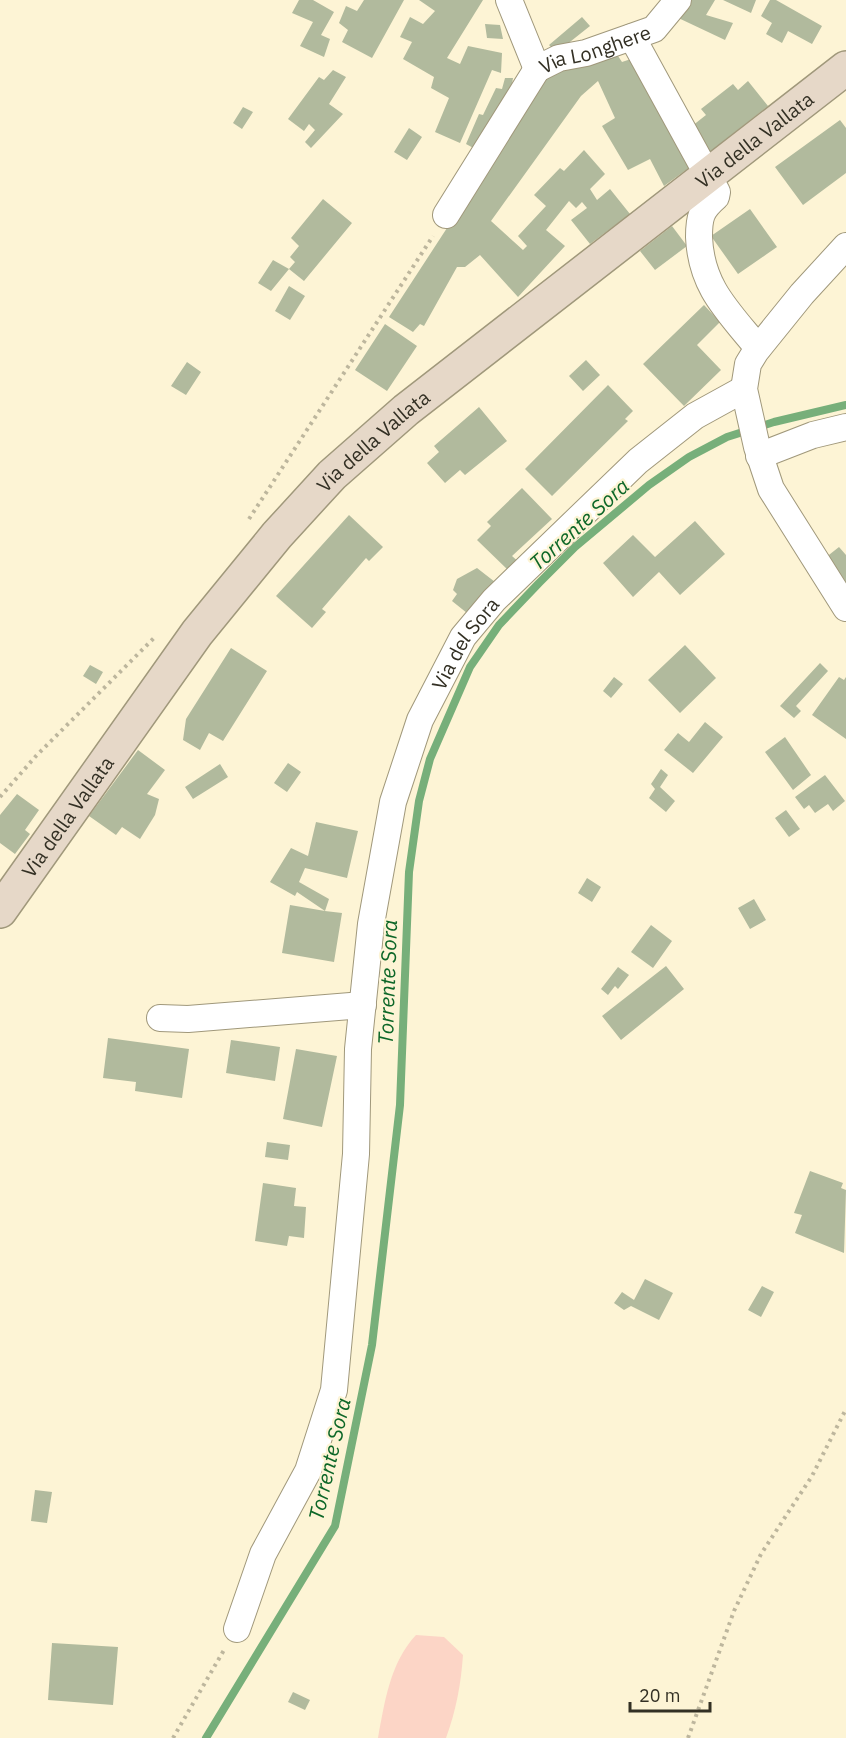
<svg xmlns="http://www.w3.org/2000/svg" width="846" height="1738" font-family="'IBM Plex Sans',sans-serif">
	<rect width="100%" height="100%" fill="#fdf4d5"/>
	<!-- green -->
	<path fill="#fcd5c6" d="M416 1635 444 1637 463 1655C461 1684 456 1711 446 1738H378C385 1701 390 1663 416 1635Z"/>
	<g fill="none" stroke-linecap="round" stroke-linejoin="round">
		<!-- stream -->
		<path stroke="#77af7a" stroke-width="8" d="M206 1738 335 1526 372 1345 400 1105 409 872 419 801 430 759 470 667 499 625 539 583 575 547 649 485 689 457 727 437 774 422 846 405"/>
	</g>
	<!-- building -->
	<path fill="#b1ba9d" d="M299 0H313L334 12 321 35 330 39 324 57 300 46 313 22 292 13Z
		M364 0H404L372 58 342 42 348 30 339 23 346 6 357 11Z
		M419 0H483L447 58 460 64 468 46 502 53 501 73 492 70 460 143 435 132 449 98 431 88 434 77 403 59 412 42 400 37 410 17 423 24 435 11Z
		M684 0H715L706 15 733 23 725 40 672 15Z
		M723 0H756L751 13Z
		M770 0H776L822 26 812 44 788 31 782 43 766 34 772 23 761 16Z
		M582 17 590 26 556 53 549 45Z
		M485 24 500 25 503 39 487 38Z
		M614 50 622 62 634 58 690 167 664 186 650 159 628 170 602 126 615 118 598 81 581 96 491 221 523 250 527 246 518 236 546 206 534 195 560 168 564 171 584 150 605 174 590 189 597 200 610 189 630 214 590 244 571 220 587 208 582 202 576 208 569 201 546 230 565 246 518 297 480 255 465 267H457L424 326 420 324 413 332 389 317 550 70Z
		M333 70 346 77 329 104 343 114 311 148 305 142 315 130 309 124 304 131 288 119 319 77 324 80Z
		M505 78H513L511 90 479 151 466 144 479 114 483 115 496 88 502 89Z
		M748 81 768 106 706 155 687 130 706 115 701 109 733 84 738 90Z
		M243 107 253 112 242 129 233 123Z
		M840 120 846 128V173L803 205 775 167Z
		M409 128 422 137 407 160 394 152Z
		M323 199 352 223 304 281 289 269 295 262 290 257 299 246 291 238Z
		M750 209 777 247 738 274 711 236Z
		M672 226 687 246 655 270 640 251Z
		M273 260 289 269 271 291 258 283Z
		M289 286 305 296 290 320 275 311Z
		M704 305 720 322 697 345 721 370 684 406 643 364Z
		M385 324 417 346 387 391 355 370Z
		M586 360 600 375 583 391 569 376Z
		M187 362 201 372 186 395 171 386Z
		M608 385 633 411 625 419 628 421 552 496 525 469Z
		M479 407 507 441 465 475 460 470 445 483 427 463 439 452 434 446Z
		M522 488 552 519 512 556 521 564 512 574 477 540 491 526 487 522Z
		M349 515 383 547 369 561 366 558 322 609 326 612 312 628 276 596Z
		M695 521 725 554 680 595 659 572 633 597 603 563 633 535 655 557Z
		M839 547 846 555V593L820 562Z
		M477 568 495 582 467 613 452 601 457 594 453 590 457 579Z
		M685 645 716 678 680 713 648 680Z
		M231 648 267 671 223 741 209 733 200 750 183 740 186 719Z
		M820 663 828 671 796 706 801 711 794 718 780 706Z
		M90 665 103 672 96 684 83 676Z
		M614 677 623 684 611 698 603 691Z
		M839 677 844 680 846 677V739L812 715Z
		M705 722 723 737 693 773 664 750 678 733 689 742Z
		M785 737 811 775 793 790 765 752Z
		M138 750 165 770 147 794 159 799 155 815 140 839 122 827 116 835 89 816Z
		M288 763 301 772 287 792 274 783Z
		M220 764 228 777 193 799 185 787Z
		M661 769 668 775 660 787 675 801 666 812 649 798 655 789 651 784Z
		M825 775 845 801 833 811 828 804 815 813 809 805 804 809 795 797Z
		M17 794 39 810 25 830 30 834 15 854 0 843V815Z
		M786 810 800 829 789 837 775 818Z
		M316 822 358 831 347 878 305 868 299 882 329 899 325 911 342 913 334 962 282 953 290 905 325 911 297 892 295 896 270 882 291 848 308 856Z
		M587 878 601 887 592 902 578 893Z
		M754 899 766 920 750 929 738 908Z
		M651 925 672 941 653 968 631 952Z
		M666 966 684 989 621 1040 602 1016Z
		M618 967 629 975 618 989 615 986 608 995 601 989Z
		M108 1038 189 1049 182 1098 135 1091 136 1082 103 1078Z
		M231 1040 280 1047 275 1081 226 1073Z
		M296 1049 337 1056 322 1127 283 1119Z
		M267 1142 290 1145 288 1160 265 1157Z
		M810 1171 843 1183 841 1188 846 1190 844 1253 795 1233 802 1215 794 1213Z
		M263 1183 296 1188 294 1206 306 1207 304 1238 289 1236 287 1246 255 1241Z
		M645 1279 673 1293 659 1320 631 1306 624 1310 614 1303 622 1292 634 1300Z
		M762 1286 774 1292 761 1317 748 1310Z
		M35 1490 52 1492 47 1523 31 1521Z
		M52 1643 118 1647 113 1705 48 1700Z
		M293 1692 310 1700 305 1710 288 1702Z"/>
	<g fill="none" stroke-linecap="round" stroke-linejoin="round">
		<defs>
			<g id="street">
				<path id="s1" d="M509 0 537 69 559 58 586 53 654 29 678 0"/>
				<path d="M632 37 717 192 716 197C701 210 699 217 699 237 701 287 728 311 758 348"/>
				<path d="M446 215 537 69"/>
				<path d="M846 246 802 294 756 351 748 364 744 389 757 447 771 489 846 608"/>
				<path d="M759 456 813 435 846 427"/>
				<path d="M160 1018 188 1019 363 1005"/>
				<path id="s2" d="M237 1629 263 1554 308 1471 334 1390 356 1154 358 1049 371 924 393 802 420 720 463 637 494 600 638 461 695 416 744 389"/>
			</g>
			<g id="secondary">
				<path id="s3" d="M0 911 197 633 277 535 332 475 406 410 846 68"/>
			</g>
		</defs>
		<!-- street casing -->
		<use href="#street" stroke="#a0987b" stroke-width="28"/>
		<!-- secondary casing -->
		<use href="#secondary" stroke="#a0987b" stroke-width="36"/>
		<!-- path -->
		<path stroke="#bdb69d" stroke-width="4" stroke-dasharray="3 4.5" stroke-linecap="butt" d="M249 519 433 236
			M0 797 36 756 155 637
			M173 1738 224 1650
			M688 1738 734 1611 761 1554 812 1476 846 1409"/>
		<!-- street -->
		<use href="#street" stroke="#fff" stroke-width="26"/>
		<!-- secondary -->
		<use href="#secondary" stroke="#e6d8c8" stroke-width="33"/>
	</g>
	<g text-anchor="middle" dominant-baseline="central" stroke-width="4.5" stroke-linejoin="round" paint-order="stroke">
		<!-- street labels -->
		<g font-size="20" fill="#333024" stroke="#fdf4d5">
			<text stroke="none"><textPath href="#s1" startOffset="136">Via Longhere</textPath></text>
			<text stroke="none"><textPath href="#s3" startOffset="1088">Via della Vallata</textPath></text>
			<text stroke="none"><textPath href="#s3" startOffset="602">Via della Vallata</textPath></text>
			<text stroke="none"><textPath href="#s2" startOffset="1026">Via del Sora</textPath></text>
			<text stroke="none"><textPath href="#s3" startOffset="116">Via della Vallata</textPath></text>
		</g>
		<!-- water labels -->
		<g font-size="21" font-style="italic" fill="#0d6728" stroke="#fdf4d5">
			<text transform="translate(579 524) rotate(-42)">Torrente Sora</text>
			<text transform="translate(387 982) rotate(-88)">Torrente Sora</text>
			<text transform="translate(329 1459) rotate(-77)">Torrente Sora</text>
		</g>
	</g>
	<!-- scale -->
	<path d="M630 1702v9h80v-9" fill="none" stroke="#333024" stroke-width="3"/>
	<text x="639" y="1702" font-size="18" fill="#333024" stroke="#fdf4d5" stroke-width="4.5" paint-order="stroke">20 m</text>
</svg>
